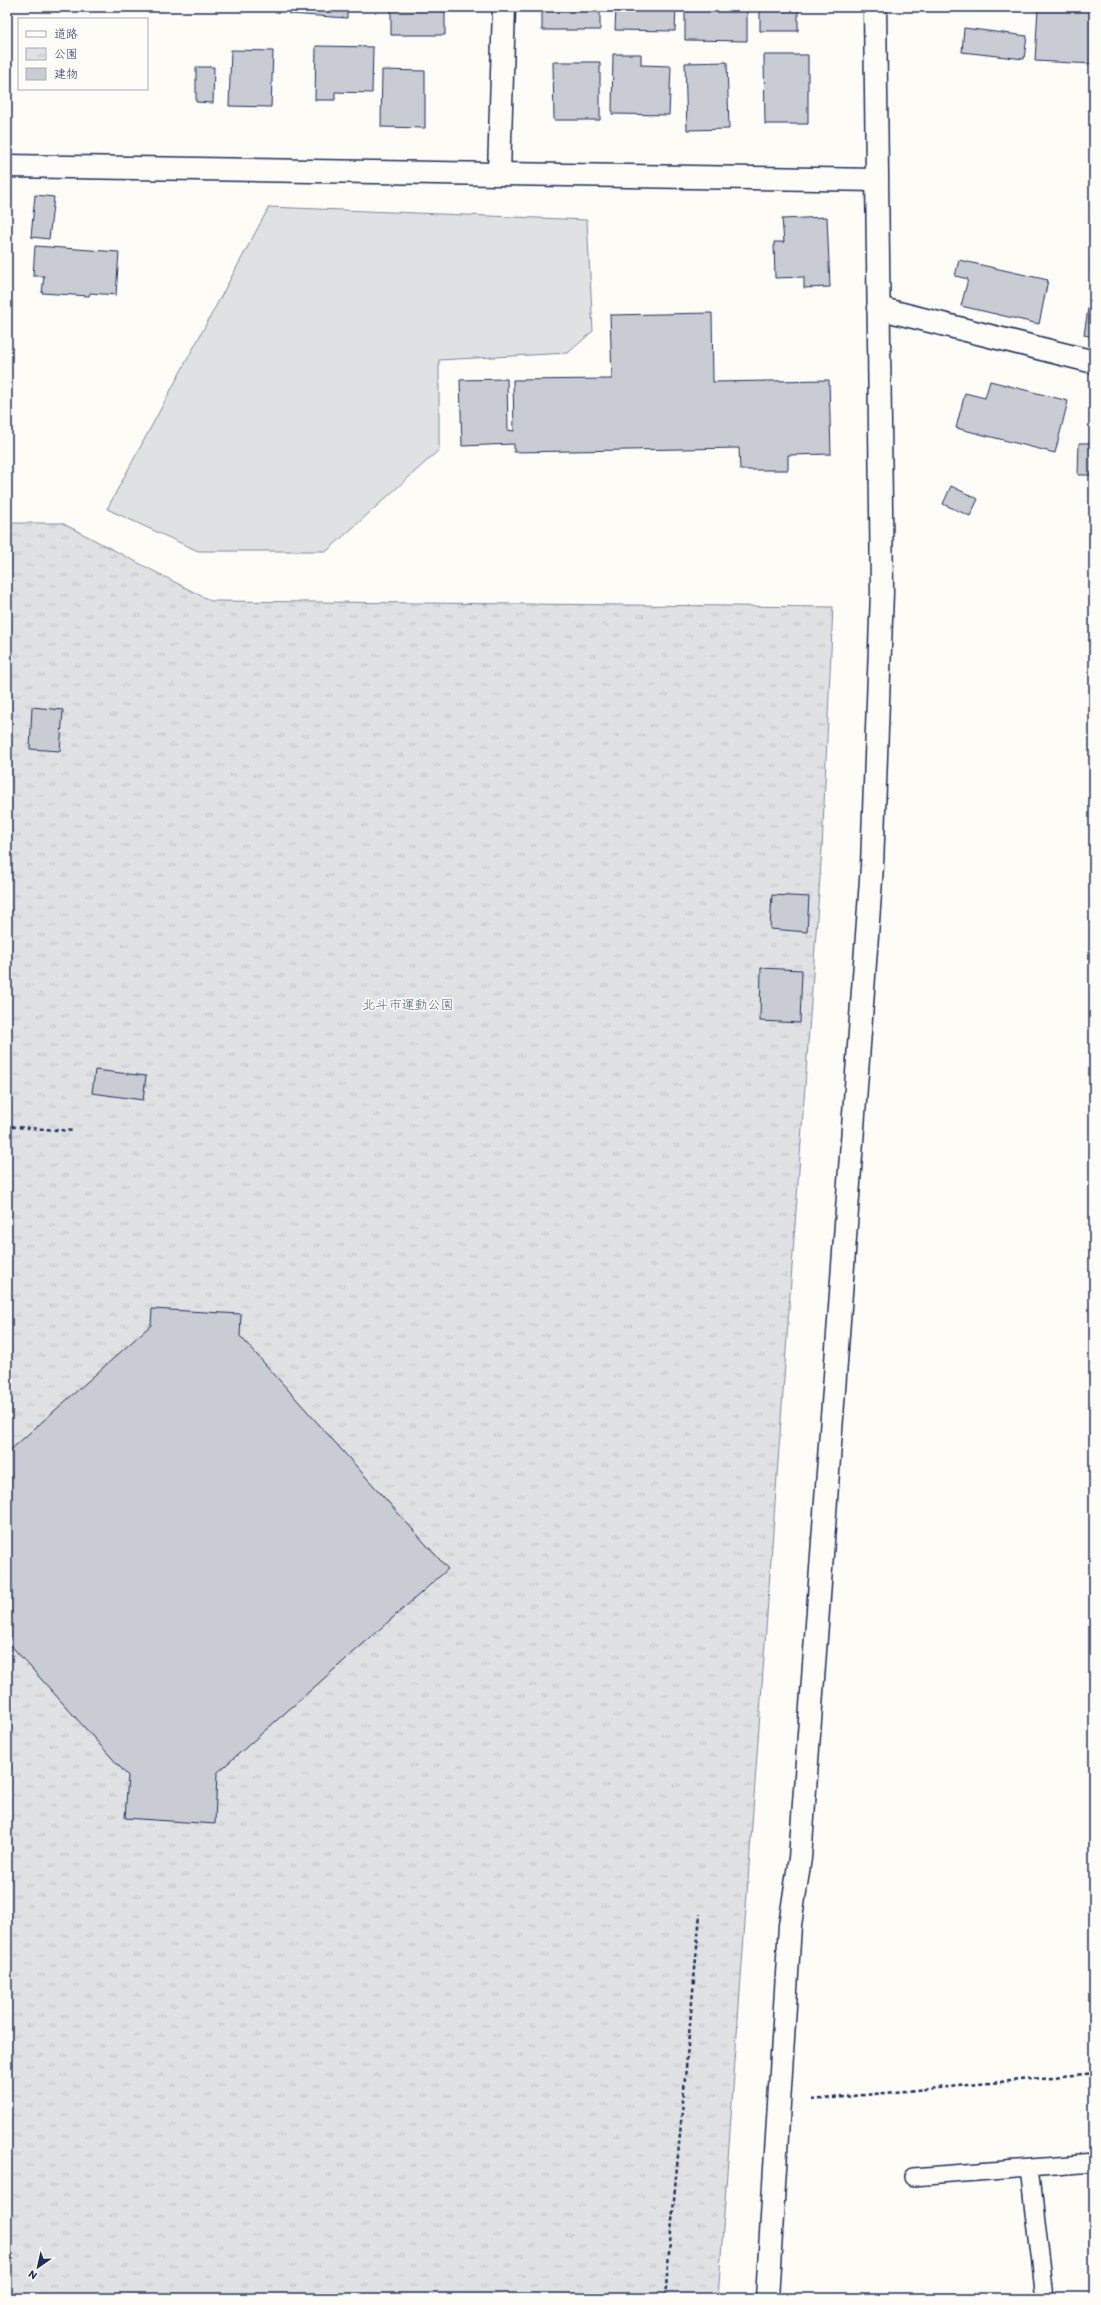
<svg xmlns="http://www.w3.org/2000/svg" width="1101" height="2305" font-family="Itim,'Klee One',sans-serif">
	<defs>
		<pattern id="park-tufts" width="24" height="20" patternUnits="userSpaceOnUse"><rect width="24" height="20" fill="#e0e1e3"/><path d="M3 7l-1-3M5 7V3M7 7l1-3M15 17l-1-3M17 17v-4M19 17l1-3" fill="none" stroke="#c0c1c5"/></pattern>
	</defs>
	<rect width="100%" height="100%" fill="#fdfcf7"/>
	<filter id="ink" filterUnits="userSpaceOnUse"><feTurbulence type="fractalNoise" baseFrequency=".025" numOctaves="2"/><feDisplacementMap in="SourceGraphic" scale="8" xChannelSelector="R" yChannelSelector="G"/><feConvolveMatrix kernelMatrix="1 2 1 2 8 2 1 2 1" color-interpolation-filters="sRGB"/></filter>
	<g filter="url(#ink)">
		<!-- green -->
		<path fill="#e0e1e3" stroke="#7e88a0" d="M269 207 587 220 593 331 568 353 439 360V450L327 551H198L107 509Z"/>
		<!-- park -->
		<path fill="url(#park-tufts)" stroke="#7e88a0" d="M7 523H62L211 601 833 607 822 849 718 2298H7Z"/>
		<!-- building -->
		<path fill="#c9ccd3" stroke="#1b2f5e" d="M7 7H12L7 41Z
			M255 7H281L280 10Z
			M289 7H347V18L289 14Z
			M391 7H445V35H391Z
			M542 7H600V30H542Z
			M616 7H676L675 31 615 30Z
			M685 7H747V41L685 40Z
			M760 7H798V31H760Z
			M1038 7 1094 9V64L1035 61Z
			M964 28 1027 36 1024 59 962 52Z
			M316 46 373 47 372 93 335 92V100H315Z
			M231 50 273 51 271 107 229 106Z
			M613 54H641V65L671 66 669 115 612 114Z
			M764 55H808V124H765Z
			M553 62H600V120H554Z
			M727 62 729 129 687 130 685 63Z
			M196 67H214L213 103 196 102Z
			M382 70 425 71V128L381 127Z
			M35 195 54 197 49 239 31 237Z
			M827 217 830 287 804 288V277L775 278 774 242H784L782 219Z
			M7 224H10L7 251Z
			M35 246 119 252 116 295 90 293 89 296 42 293 44 276H33Z
			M959 260 1048 280 1039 324 961 306 968 279 955 276Z
			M1092 283 1094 284V337L1084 335Z
			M712 313 713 382 829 380 831 454 788 455V470H740L739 448 514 452V444L462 446 460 380 507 379 508 430 514 431 513 380 612 379 610 315Z
			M990 381 1068 401 1055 453 956 428 965 393 985 398Z
			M1079 443H1094V475H1078Z
			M951 486 978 499 970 516 943 504Z
			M32 707 63 710 60 751 30 749Z
			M772 895 809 897 807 932 770 929Z
			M761 968 802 970 800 1023 760 1021Z
			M95 1070 146 1076 143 1100 92 1093Z
			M152 1309 241 1314 240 1336 448 1569 217 1773 215 1824 125 1818 128 1776 7 1641V1453L151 1325Z"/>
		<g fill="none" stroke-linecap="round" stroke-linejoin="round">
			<defs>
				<path id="service" d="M1030 2169 1045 2298
					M913 2177 1094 2163"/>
				<path id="minor" d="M7 166 876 180
					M499 174 504 7
					M878 308 1094 362"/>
				<path id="tertiary" d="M767 2298 790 1925 800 1858 872 866 882 592 875 7"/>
			</defs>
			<!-- service casing -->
			<use href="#service" stroke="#1b2f5e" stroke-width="20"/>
			<!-- minor casing -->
			<use href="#minor" stroke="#1b2f5e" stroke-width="25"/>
			<!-- tertiary casing -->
			<use href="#tertiary" stroke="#1b2f5e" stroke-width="25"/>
			<!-- path -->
			<path stroke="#1b2f5e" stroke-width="2.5" stroke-dasharray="4 3" stroke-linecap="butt" d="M7 1121 14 1127 74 1131
				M812 2100 1094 2073
				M665 2298 700 1914"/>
			<!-- service -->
			<use href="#service" stroke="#fdfcf7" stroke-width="17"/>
			<!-- minor -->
			<use href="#minor" stroke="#fdfcf7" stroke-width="22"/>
			<!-- tertiary -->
			<use href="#tertiary" stroke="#fdfcf7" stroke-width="22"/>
		</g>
	</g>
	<g text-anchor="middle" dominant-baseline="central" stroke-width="3.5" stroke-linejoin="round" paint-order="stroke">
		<!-- park labels -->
		<g font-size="13" fill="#4c5c7f" stroke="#fdfcf7">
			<text x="408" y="1004">北斗市運動公園</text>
		</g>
	</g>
	<!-- margin -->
	<rect width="1101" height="2305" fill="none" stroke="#fdfcf7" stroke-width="24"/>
	<rect x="12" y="12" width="1077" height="2281" fill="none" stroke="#1b2f5e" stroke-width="1.5" filter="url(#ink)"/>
	<!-- legend -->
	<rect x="18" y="18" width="130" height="72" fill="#fdfcf7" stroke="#a3aaba"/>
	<rect x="26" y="31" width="20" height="6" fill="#fdfcf7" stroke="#a3aaba"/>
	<text x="54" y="38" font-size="12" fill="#1b2f5e">道路</text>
	<rect x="26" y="48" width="20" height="12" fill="url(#park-tufts)" stroke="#a3aaba"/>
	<text x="54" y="58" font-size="12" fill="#1b2f5e">公園</text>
	<rect x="26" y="68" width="20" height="12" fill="#c9ccd3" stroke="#a3aaba"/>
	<text x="54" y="78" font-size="12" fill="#1b2f5e">建物</text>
	<!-- north arrow -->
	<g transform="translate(38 2267) rotate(214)" stroke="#fdfcf7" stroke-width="3" paint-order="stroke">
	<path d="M0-3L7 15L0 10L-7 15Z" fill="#1b2f5e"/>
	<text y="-6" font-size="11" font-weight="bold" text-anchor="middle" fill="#1b2f5e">N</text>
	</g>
</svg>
